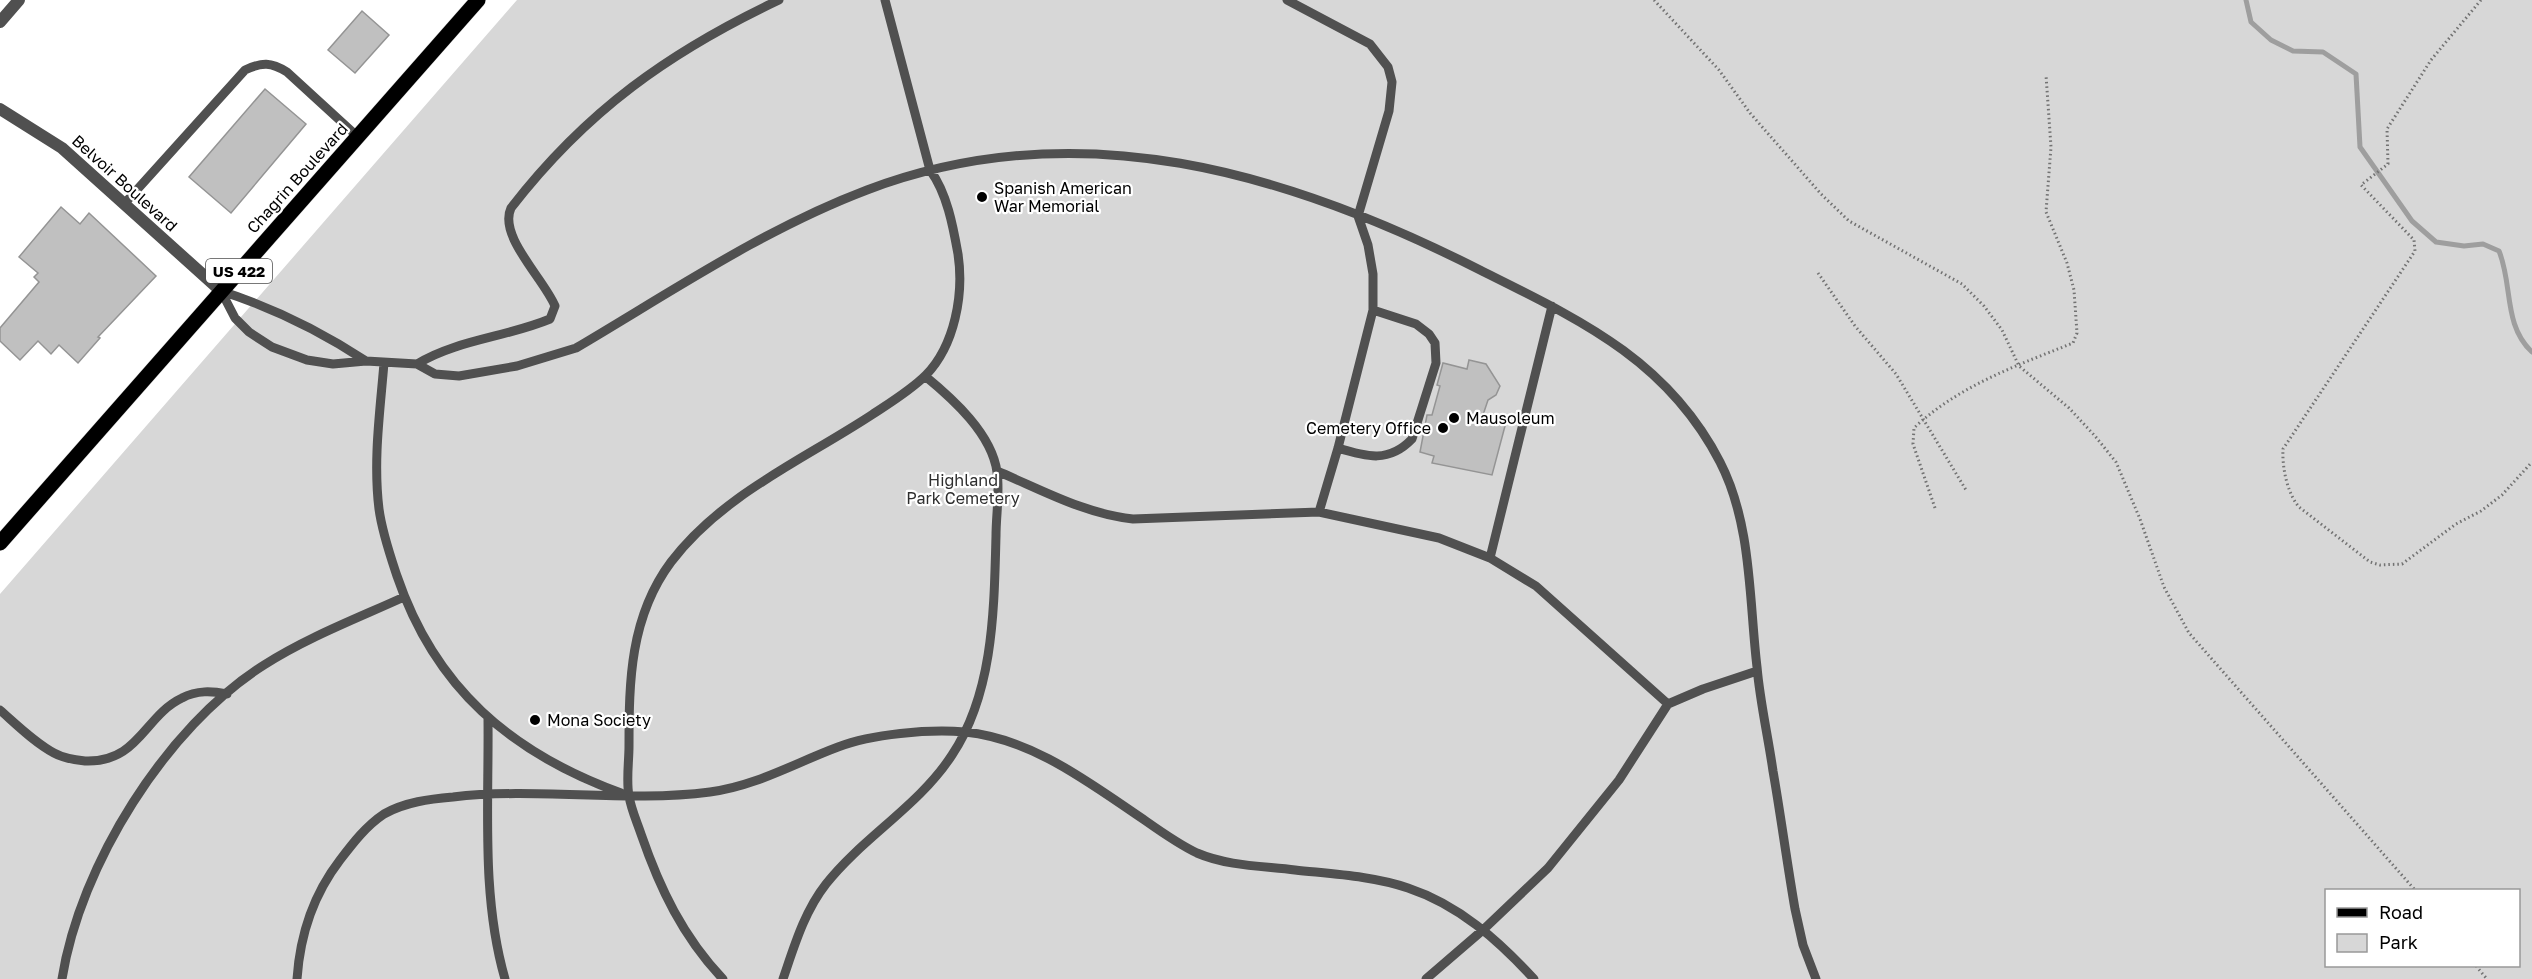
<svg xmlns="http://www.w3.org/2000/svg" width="2532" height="979" font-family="'Golos Text',sans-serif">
	<rect width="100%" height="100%" fill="#fff"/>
	<!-- green -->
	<path fill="#d7d7d7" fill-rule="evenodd" d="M517 0H2532V979H0V594ZM2326 890H2518V966H2326Z"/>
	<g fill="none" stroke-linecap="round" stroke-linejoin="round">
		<!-- stream -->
		<path stroke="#9e9e9e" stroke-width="5" d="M2246 0 2251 22 2271 40 2293 51 2323 52 2356 74 2360 147 2412 221 2436 242 2464 246 2483 244 2499 251C2513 285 2503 325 2532 352"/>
	</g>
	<!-- building -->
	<path fill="#c0c0c0" stroke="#949494" stroke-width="1.5" d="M362 11 389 35 355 73 328 50Z
		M265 89 306 124 231 213 189 177Z
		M61 207 80 224 89 213 156 276 98 337 100 338 78 363 59 345 51 354 38 341 20 360 0 341V328L39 282 34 277 38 273 19 257Z
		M1469 360 1486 364 1500 386 1496 395 1488 400 1481 421 1505 426 1492 475 1432 463 1434 456 1420 452 1427 415H1432L1440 386 1437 385 1443 363 1467 369Z"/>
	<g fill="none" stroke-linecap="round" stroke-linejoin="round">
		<defs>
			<path id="primary" d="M0 543 478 0"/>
		</defs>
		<!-- primary casing -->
		<use href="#primary" stroke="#dbdbdb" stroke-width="16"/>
		<!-- path -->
		<path stroke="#727272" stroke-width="3" stroke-dasharray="1.5 3" stroke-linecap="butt" d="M1654 0 1719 70 1750 113 1821 194 1849 221 1962 284 1984 306 2002 330 2019 366 2069 408 2095 436 2116 462 2140 519 2164 587 2189 633 2415 890
			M2481 0 2431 60 2387 129 2388 164 2361 185 2414 240 2415 251 2283 449C2282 467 2287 493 2299 507L2370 562 2380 565 2402 564 2456 524 2481 511 2502 495 2532 462
			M1818 273 1855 326 1896 374 1966 490
			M1935 508 1913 444 1914 428C1958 386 2018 365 2073 343L2077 333 2074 290 2067 263 2046 212 2051 147 2046 75
			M2476 966 2487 979"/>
		<!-- service -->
		<path stroke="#505050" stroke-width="9" d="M1287 0 1370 44 1388 67 1392 82 1389 111 1358 216 1368 245 1373 274V310L1338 448 1319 512
			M125 203 245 70C262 62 271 62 287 72L358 137
			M221 291 235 318 249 332 272 347 307 360 333 364 366 361 417 364 435 374 459 376 517 366 576 348C671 292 764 229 867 190 1078 110 1287 172 1480 270 1578 319 1667 359 1720 462 1752 524 1749 600 1757 667 1760 702 1768 736 1773 771 1781 817 1787 863 1795 909L1803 945 1816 979
			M221 291C271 307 322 332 366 361
			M384 363C380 412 373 460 379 509 382 532 390 555 397 576 435 688 511 753 621 793
			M417 364C456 340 507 337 550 319L555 306C544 279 498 236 511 208 586 111 669 52 779 0
			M1338 448C1367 457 1389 463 1412 439L1436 363 1435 343 1429 334 1416 324 1373 310
			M997 471C1042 490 1085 514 1133 519L1319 512 1439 538 1490 558 1536 586 1668 704
			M1490 558 1552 306
			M0 710C17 725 34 742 54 753 63 758 75 760 85 761 139 763 144 716 182 698 197 690 212 691 227 694
			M488 719C489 805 481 896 505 979
			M62 979C80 865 166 727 264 665 308 637 358 618 404 597
			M297 979C300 935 313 895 340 860 353 843 366 826 384 814 405 802 430 799 453 797 538 787 625 803 710 792 756 786 795 763 838 747 872 734 928 729 965 732 1033 739 1088 782 1143 819 1160 831 1178 844 1197 853 1227 866 1263 866 1295 870 1332 874 1373 876 1408 888 1459 905 1498 940 1534 979
			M723 979C683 937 660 889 641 834 637 822 631 809 629 796 626 781 629 762 629 746 629 681 630 617 671 562 722 495 801 461 870 416 888 404 910 391 926 375 955 345 964 294 958 254 953 226 947 193 930 170L885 0
			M783 979C794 947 804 912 826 884 863 837 919 806 952 755 994 692 994 608 996 536 996 515 1000 492 997 472 992 434 953 399 925 376
			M1426 979 1484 929 1548 868 1619 780 1668 704 1703 689 1757 671"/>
		<!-- minor -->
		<path stroke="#505050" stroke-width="12" d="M0 22 19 0
			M0 109 62 148 221 291"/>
		<!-- primary -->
		<use href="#primary" stroke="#000" stroke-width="15"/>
	</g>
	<!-- markers -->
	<g fill="#000" stroke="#fff" stroke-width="2">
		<circle cx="982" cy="197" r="6"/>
		<circle cx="1454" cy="418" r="6"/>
		<circle cx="1443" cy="428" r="6"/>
		<circle cx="535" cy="720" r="6"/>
	</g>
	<g text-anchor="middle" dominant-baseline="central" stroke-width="4.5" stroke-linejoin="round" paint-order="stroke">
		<!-- shield labels -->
		<rect fill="#fff" stroke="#4c4c4c" stroke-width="1.5" x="206" y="259" width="66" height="24" rx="4.5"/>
		<g font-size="15" font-weight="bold" fill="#000">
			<text x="239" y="271">US 422</text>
		</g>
		<!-- street labels -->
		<g font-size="16" fill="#000" stroke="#fff">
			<text transform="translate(297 178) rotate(-48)">Chagrin Boulevard</text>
			<text transform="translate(125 183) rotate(42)">Belvoir Boulevard</text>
		</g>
		<!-- poi labels -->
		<g font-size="16" fill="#000" stroke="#fff" text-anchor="start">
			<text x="994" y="188">Spanish American<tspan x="994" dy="18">War Memorial</tspan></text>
			<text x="1466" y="418">Mausoleum</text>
			<text x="1431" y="428" text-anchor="end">Cemetery Office</text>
			<text x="547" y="720">Mona Society</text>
		</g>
		<!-- park labels -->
		<g font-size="16" fill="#2e2e2e" stroke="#fff">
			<text x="963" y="480">Highland<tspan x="963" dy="18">Park Cemetery</tspan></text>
		</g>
	</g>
	<!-- legend -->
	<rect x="2325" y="889" width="195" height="78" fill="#ffffff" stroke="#999999" stroke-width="1.5"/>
	<rect x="2337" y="908" width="30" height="9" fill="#000000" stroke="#999999" stroke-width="1.5"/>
	<text x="2379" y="919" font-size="18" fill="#000000">Road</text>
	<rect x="2337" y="934" width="30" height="18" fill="#d7d7d7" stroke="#999999" stroke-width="1.5"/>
	<text x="2379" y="949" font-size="18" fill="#000000">Park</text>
</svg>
